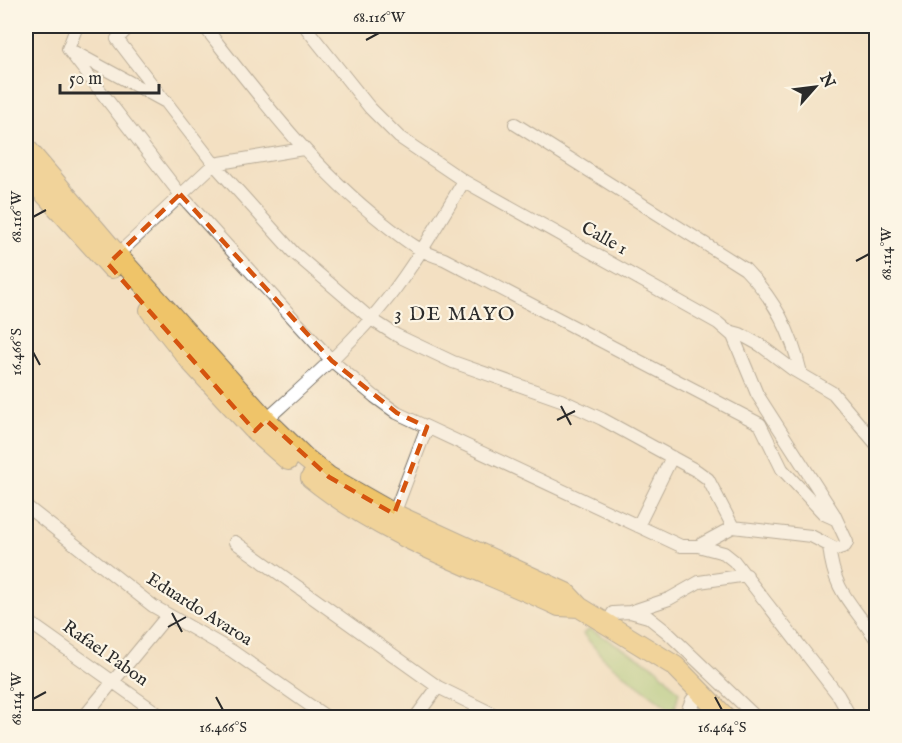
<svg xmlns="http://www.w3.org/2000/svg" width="902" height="743" font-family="'IM FELL English',serif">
	<rect width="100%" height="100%" fill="#fcf5e5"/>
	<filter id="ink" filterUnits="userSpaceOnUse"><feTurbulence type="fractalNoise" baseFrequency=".0167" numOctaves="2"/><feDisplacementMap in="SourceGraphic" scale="12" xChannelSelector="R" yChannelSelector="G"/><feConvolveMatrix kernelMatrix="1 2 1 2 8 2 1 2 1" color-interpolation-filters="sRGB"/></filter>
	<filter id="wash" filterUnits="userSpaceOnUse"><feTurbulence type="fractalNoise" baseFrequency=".008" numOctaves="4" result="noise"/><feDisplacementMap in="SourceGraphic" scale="24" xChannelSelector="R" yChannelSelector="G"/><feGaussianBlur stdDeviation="1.35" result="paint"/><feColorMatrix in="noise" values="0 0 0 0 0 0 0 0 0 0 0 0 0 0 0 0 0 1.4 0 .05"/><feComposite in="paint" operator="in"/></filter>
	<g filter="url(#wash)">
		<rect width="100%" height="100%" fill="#f3e0c2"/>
		<!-- green -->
		<path fill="#9fc976" stroke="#657a50" stroke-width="1.5" d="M590 629 657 668 679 692 674 712 605 660 583 634Z"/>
	</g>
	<g filter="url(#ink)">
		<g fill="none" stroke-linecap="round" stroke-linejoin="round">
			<defs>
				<path id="minor" d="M204 26C259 96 312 167 382 222 404 239 417 251 444 259L760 424 782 469 824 514 835 519
					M127 29 117 39 163 99
					M307 29 370 108 399 137 464 181 718 323 733 336 757 394 834 514 847 542 845 546 836 549 811 536 733 527 698 546
					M68 49 180 194 332 361 375 397 397 413 681 546H698L724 553 734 561 838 695 851 718
					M68 49 77 26
					M74 52 166 102 214 164 293 252 371 319 396 335 453 362 561 400 602 419 697 471 708 479 733 527
					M515 124 745 269C775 300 791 331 801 373
					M117 255 214 164 303 149
					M729 331 740 334 760 345 792 369 833 393 876 444
					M266 420C309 381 353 343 389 297 417 261 440 220 464 181
					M26 506 153 606 232 651 328 718
					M394 514 427 427
					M638 526 672 457
					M235 542 438 687 501 718
					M829 546C834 593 851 602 876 639
					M630 612 648 617 667 632 757 718
					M26 620 164 718
					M608 623 613 613 630 612 669 599 699 582 747 575
					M83 718 167 616
					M415 718 438 687"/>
				<path id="tertiary" d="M686 718 693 701 702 692"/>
				<path id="trunk" d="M26 148 117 255 266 420 304 457 329 477 394 514 566 593 579 607 675 666 726 718
					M26 160 36 184 112 268
					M150 310 192 363 255 431 288 460
					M311 478C384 537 475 567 559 606L579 607"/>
			</defs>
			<!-- minor casing -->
			<use href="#minor" stroke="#716a60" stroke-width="14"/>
			<!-- tertiary casing -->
			<use href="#tertiary" stroke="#716a60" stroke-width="17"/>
			<!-- trunk casing -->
			<use href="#trunk" stroke="#716a60" stroke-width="22"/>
			<!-- minor -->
			<use href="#minor" stroke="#fff" stroke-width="12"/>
			<!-- tertiary -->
			<use href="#tertiary" stroke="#fff" stroke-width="15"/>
			<!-- trunk -->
			<use href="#trunk" stroke="#efc469" stroke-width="20"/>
		</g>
	</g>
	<!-- marked area -->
	<path d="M0 0H902V743H0ZM180 194 332 361 397 413 427 427 394 514 329 477 266 420 255 431 108 264Z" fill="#f3e0c2" fill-opacity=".55" fill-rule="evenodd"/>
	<path fill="none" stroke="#d5540f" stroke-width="4.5" stroke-dasharray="12 8" stroke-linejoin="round" d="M180 194 332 361 397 413 427 427 394 514 329 477 266 420 255 431 108 264Z"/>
	<!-- ticks -->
	<path fill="none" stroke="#2b2b2b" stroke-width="2" d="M366 40 379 33M33 217 46 210M856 261 869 254M33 352 40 365M561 406 571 425M557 420 575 411M172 613 182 632M168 627 186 617M216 697 223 710M715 697 722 710M33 699 46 692"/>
	<g text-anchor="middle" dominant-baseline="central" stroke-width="4.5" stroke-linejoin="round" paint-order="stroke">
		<!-- street labels -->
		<g font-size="18" fill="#2b2b2b" stroke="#fcf5e5">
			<text transform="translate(604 239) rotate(29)">Calle 1</text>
			<text transform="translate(199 610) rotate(32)">Eduardo Avaroa</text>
			<text transform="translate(105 654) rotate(35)">Rafael Pabon</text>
		</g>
		<!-- neighbourhood labels -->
		<g font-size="20" letter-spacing="1.5" fill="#2b2b2b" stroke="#fcf5e5">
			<text x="455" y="314">3 DE MAYO</text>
		</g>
	</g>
	<!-- margin -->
	<rect width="902" height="743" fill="none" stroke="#fcf5e5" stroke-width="66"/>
	<!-- north arrow -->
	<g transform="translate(815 87) rotate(62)" stroke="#fcf5e5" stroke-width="4.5" paint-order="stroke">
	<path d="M0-4.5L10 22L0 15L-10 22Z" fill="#2b2b2b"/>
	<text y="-9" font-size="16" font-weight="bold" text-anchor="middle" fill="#2b2b2b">N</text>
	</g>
	<!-- scale -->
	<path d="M60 84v9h99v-9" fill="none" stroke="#2b2b2b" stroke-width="3"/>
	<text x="69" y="84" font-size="18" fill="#2b2b2b" stroke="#fcf5e5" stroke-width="4.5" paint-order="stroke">50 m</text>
	<rect x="33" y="33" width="836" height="677" fill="none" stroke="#2b2b2b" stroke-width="2"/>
	<g font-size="15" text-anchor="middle" fill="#2b2b2b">
		<text x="379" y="22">68.116°W</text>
		<text transform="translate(16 217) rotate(-90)" y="5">68.116°W</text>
		<text transform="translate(886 254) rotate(-90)" y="5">68.114°W</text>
		<text transform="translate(16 352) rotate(-90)" y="5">16.466°S</text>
		<text transform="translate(16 699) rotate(-90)" y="5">68.114°W</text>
		<text x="223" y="732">16.466°S</text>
		<text x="722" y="732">16.464°S</text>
	</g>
</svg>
